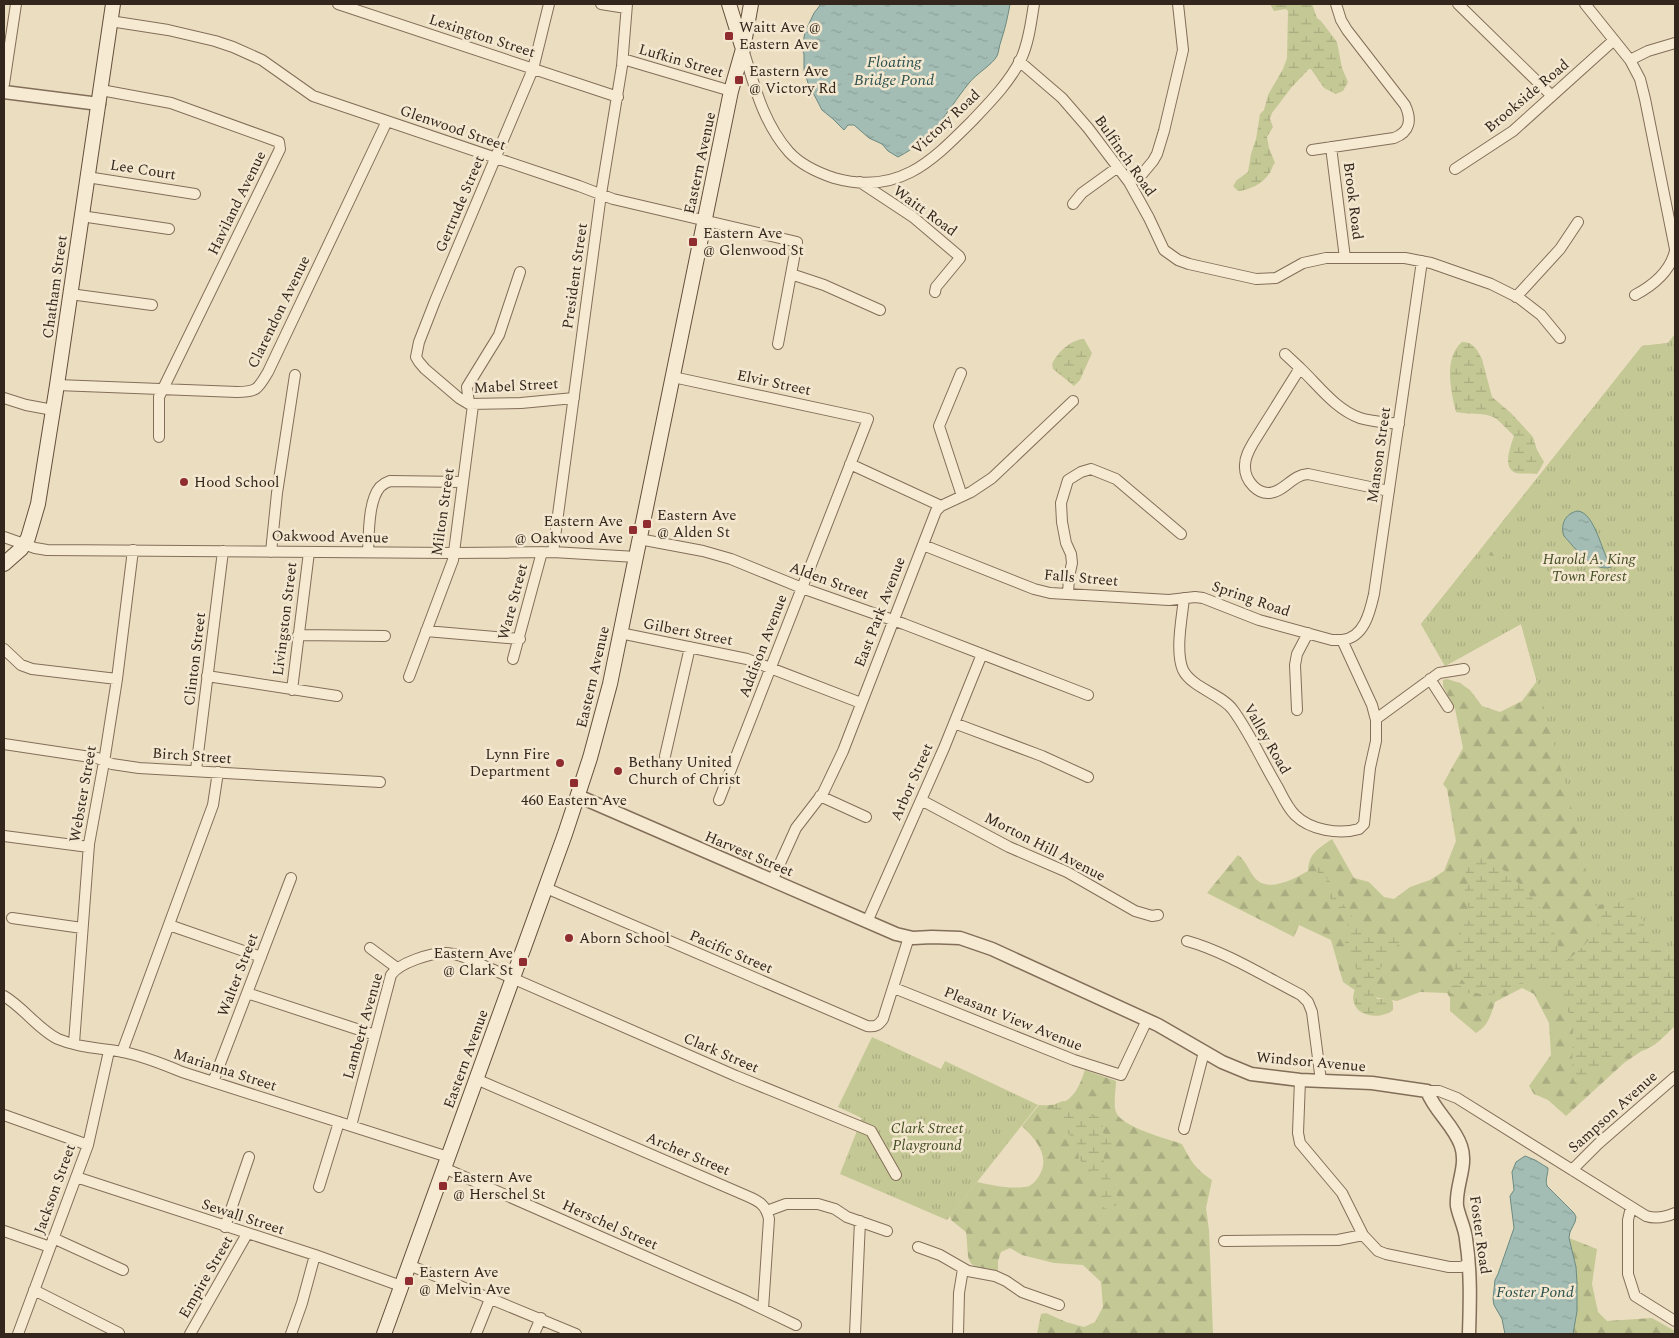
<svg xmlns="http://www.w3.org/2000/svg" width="1679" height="1338" font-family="Spectral,serif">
	<defs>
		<pattern id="forest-firs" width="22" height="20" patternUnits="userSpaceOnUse" patternTransform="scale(1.25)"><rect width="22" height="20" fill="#c4c895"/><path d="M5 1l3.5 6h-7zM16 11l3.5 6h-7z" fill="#a9ac80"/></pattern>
		<pattern id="wetland-marsh" width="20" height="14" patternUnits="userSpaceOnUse" patternTransform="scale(1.25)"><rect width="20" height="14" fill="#c4c895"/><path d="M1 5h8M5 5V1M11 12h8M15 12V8" fill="none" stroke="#a9ac80"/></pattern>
		<pattern id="park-tufts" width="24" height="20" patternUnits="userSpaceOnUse" patternTransform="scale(1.25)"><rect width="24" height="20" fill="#c4c895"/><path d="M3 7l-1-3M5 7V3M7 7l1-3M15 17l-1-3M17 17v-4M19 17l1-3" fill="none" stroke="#a9ac80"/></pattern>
		<pattern id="water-ripples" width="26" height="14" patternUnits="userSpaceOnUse" patternTransform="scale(1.25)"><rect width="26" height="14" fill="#a3bdb5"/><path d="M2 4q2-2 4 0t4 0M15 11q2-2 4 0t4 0" fill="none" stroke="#8da29b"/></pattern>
	</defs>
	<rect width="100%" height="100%" fill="#ebddc0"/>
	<!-- forest -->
	<path fill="url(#forest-firs)" d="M1675 334 1668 1033 1624 1063 1566 1116 1548 1100 1534 1094 1529 1086 1551 1055 1549 1023 1534 994 1522 988 1495 1002C1491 1015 1488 1026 1476 1033L1450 1011V998L1447 993 1420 992 1397 1001 1362 995 1343 982 1331 940 1299 925 1294 937 1207 893 1238 855C1246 861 1248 869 1254 877 1267 894 1294 879 1308 871 1309 853 1318 849 1332 839L1354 878 1369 882 1384 897 1394 899 1410 887 1430 880 1444 871 1456 841 1447 789 1443 784 1463 748 1455 709 1443 686V680L1447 679 1460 683 1470 690 1482 706 1500 712 1522 701 1537 681 1521 624 1445 666 1421 624 1642 346 1668 343Z
		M1085 1070 1116 1081C1116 1090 1113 1104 1116 1112 1121 1127 1168 1139 1182 1144 1191 1162 1196 1169 1212 1180L1206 1208 1209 1230 1213 1334H1037L1041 1314 1046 1313 1066 1322 1084 1327 1095 1322 1103 1307 1101 1282 1083 1265 1054 1263 1022 1255 1010 1248 1001 1252 998 1261V1271C962 1266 970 1264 966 1232L951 1220 950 1216 977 1182C992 1185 1008 1189 1024 1187 1031 1187 1035 1182 1039 1176 1051 1156 1036 1140 1022 1126L1039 1105C1069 1107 1076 1096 1085 1070Z
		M1569 1238 1597 1249 1592 1284 1598 1312 1607 1321 1652 1318 1675 1331V1334H1573L1577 1311 1576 1267Z"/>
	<!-- wetland -->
	<path fill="url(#wetland-marsh)" d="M1270 4H1312L1317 18 1321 21 1337 42 1342 68 1348 82 1343 91 1336 94 1324 88 1311 69H1309L1291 88 1272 113 1270 119 1273 127 1267 137 1269 148 1275 163C1272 166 1272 170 1269 174 1262 184 1250 190 1238 191L1233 186 1237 180 1248 172 1251 154 1256 139 1260 114 1264 110 1268 95 1283 69 1287 58 1288 11 1286 9 1274 11Z
		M1084 339 1092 353 1080 380 1074 386 1053 369 1052 364C1058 352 1070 340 1084 339Z
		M1462 342C1473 341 1478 351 1482 359L1492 397 1511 413 1533 437 1537 450 1544 462 1537 474C1531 473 1520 474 1516 473 1502 468 1510 448 1514 436 1510 432 1497 418 1493 417 1482 412 1468 415 1456 412 1451 392 1443 358 1462 342Z
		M1675 685V1026C1665 1035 1655 1048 1641 1051 1631 1054 1622 1052 1613 1057 1601 1064 1592 1079 1581 1086 1581 1086 1575 1082 1575 1082 1569 1076 1575 1034 1572 1022 1569 1007 1556 995 1544 986 1528 973 1507 991 1491 995 1484 997 1479 992 1472 993 1464 993 1458 997 1450 993L1449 989 1450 987 1454 985 1466 986 1464 982 1459 977 1450 960 1451 956 1462 947 1458 929 1473 917 1462 894C1464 891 1467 888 1468 885 1469 877 1461 865 1467 859 1483 843 1528 892 1537 904 1545 913 1552 926 1556 937 1560 945 1556 955 1557 964 1570 962 1590 941 1596 929 1598 924 1600 919 1602 914Z
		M1314 858 1323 870 1325 876 1335 888 1343 904 1361 928 1375 936H1387L1398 934 1401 937C1395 958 1363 975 1377 999L1391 998 1393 1003V1010C1382 1019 1359 1018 1354 1003 1350 992 1361 983 1358 973 1356 965 1347 959 1343 951L1349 927 1324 888 1316 868Z
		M1063 1101 1073 1103 1080 1115 1084 1118 1098 1114 1102 1115 1103 1121 1102 1132 1111 1140 1112 1144C1110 1148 1105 1152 1104 1157 1101 1173 1130 1199 1111 1211L1104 1208 1098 1199 1102 1195V1183L1079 1159 1077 1143 1066 1131 1052 1111 1055 1104Z"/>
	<!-- park -->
	<path fill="url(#park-tufts)" d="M1675 334V950H1653L1634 898 1594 906 1572 810 1521 624 1445 666 1421 624 1477 554 1504 557 1497 529 1642 346 1668 343Z
		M872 1037 941 1069 945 1061 1038 1105 947 1220 840 1174 862 1118 838 1107Z"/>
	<!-- water -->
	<path fill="url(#water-ripples)" stroke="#6b8a81" d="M821 4H1010C1008 16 1005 29 1001 41 999 46 999 52 997 56 993 64 976 74 969 83 945 113 935 138 898 157L888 151 882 144 869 138 854 125H848L844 130 833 119 822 110 808 83 804 70V54L802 49 805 32 814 13Z
		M1578 511C1595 513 1602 553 1611 567 1593 573 1575 548 1564 536 1560 525 1565 513 1578 511Z
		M1525 1156 1535 1160 1548 1168C1548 1175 1545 1179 1547 1186L1574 1213 1576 1217 1575 1222 1570 1232 1569 1238 1576 1267 1577 1283V1311L1573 1334H1505L1502 1319 1494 1305 1493 1299 1495 1280 1498 1274 1514 1228 1510 1196 1514 1190 1512 1172 1516 1162Z"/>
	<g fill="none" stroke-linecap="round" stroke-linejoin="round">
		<defs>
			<path id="minor" d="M338 4 618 97
				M549 4 533 69 435 301 419 342 416 357 419 362 425 369 459 398 469 404 521 403 574 398
				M601 4 626 8
				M1458 4 1552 96
				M1585 4 1630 60 1640 79 1645 99 1675 249
				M110 21 168 30 215 41 233 47 262 60 313 96 579 186 613 199 797 242 778 344
				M743 49C754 84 763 123 789 152 800 164 819 173 834 178 898 196 931 162 972 121 990 102 1009 83 1021 59 1029 42 1031 22 1034 4
				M623 59 731 91
				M1630 60 1648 51 1675 43
				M1019 61 1062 98 1088 128 1129 182 1149 218 1164 250 1178 260 1189 264 1256 279 1276 278 1303 263 1326 258H1405L1431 263 1491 284 1519 298 1541 315 1560 338
				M4 84 16 4
				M101 90 171 103 279 142 280 149 159 397V437
				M1331 147 1345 258
				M1312 150 1394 138C1410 132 1412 120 1405 105L1347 30 1341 20 1336 4
				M1455 169 1513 131 1614 40
				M87 177 195 194
				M860 182 913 217 959 256 960 258 936 287 935 292
				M1129 182 1143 173 1153 161 1157 154 1164 131 1183 50 1178 4
				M1073 204 1082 193 1118 167
				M81 216 169 229
				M791 274 824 285 880 310
				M70 294 152 305
				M1635 295C1654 285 1670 272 1675 251
				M1516 297 1560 249 1578 222
				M1285 354 1300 368
				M961 373 939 426 962 496
				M673 377 868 419 719 800
				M57 385 237 392C257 392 258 389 268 372L387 121
				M4 398 26 405 53 410
				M469 404 467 387 499 335 520 272
				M850 464 941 506
				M1389 491 1308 474C1293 475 1287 488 1274 492 1258 497 1244 480 1245 465 1245 457 1249 450 1253 443L1300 368C1318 385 1336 410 1360 418 1372 422 1386 422 1399 424
				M4 537 35 548 47 550 454 553 553 552 636 557
				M639 539 703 551 731 559 802 588 904 624 1088 695
				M923 545 1034 589 1050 593 1169 600 1195 597 1203 598 1259 620 1332 640H1342L1372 705 1376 720V741L1370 768 1364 824 1359 829C1339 835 1310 830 1295 815 1287 807 1282 795 1277 786 1262 761 1250 733 1233 710 1223 695 1192 688 1183 670 1175 651 1182 618 1184 598
				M271 552 277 493 295 375
				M368 552C369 535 368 501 380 487 383 484 387 482 390 481L462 482
				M553 552 601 194 622 66 627 4
				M1068 594 1069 577 1072 563 1071 554 1066 543 1062 522 1061 503 1068 480 1081 472 1091 469 1116 479 1181 534
				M426 631 520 639
				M620 633 747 659 861 703
				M298 635 385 636
				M1342 640C1364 638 1370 612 1374 594L1422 261
				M4 649 21 665 32 669 117 679
				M513 659 542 552
				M207 676 337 696
				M409 677 453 560 473 405
				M1430 679 1448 707
				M292 690 309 552
				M1297 710 1295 665 1297 654 1308 633
				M1376 719 1439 673 1464 669
				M954 723 1042 756 1088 777
				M4 744 97 758 112 764 139 768 380 782
				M665 756 690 647
				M196 770 223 551
				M820 796 866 817
				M921 800 1009 847 1067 872 1135 911 1152 916 1158 915
				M4 836 89 847
				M772 881 796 828 823 793 843 751 936 511 941 506 971 492 992 478 1073 401
				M546 888 867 1026C875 1027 878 1026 883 1019L909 937
				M12 918 82 928
				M867 922 944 748 982 654
				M169 925 261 957
				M1187 941C1224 951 1266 977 1301 995L1308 1002 1312 1012 1321 1081
				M370 948 397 968
				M894 988 1074 1060 1121 1075 1147 1020
				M247 993 375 1035
				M4 996C24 1008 39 1030 58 1039 79 1048 101 1048 123 1052 143 1056 163 1064 182 1072L448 1157
				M74 1043 89 844 104 762 117 679 133 550
				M122 1052 213 805 218 772
				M476 1079 747 1196C759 1201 766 1205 769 1219L763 1309
				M1300 1080 1298 1133 1300 1143 1342 1193 1363 1235 1378 1251 1386 1254 1449 1267H1461L1469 1264
				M213 1082 291 878
				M1427 1091H1439L1457 1098 1646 1216C1655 1219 1666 1217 1675 1213
				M4 1115 88 1145
				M351 1126 391 975C399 963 430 953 445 953 452 953 458 955 464 957L736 1076 871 1131 896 1175
				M1184 1129 1204 1052
				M444 1168 742 1299 796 1325
				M1572 1170 1598 1144 1675 1077
				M76 1177 315 1255 401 1286
				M319 1187 339 1122
				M1631 1207 1628 1220V1274L1635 1296 1675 1321
				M767 1211 786 1204H818L835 1209 847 1217 887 1231
				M225 1227 249 1157
				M4 1231 50 1247
				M53 1238 123 1270
				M1224 1241 1338 1240 1363 1235
				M918 1247 940 1255 968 1271 995 1276 1006 1281 1022 1292 1059 1305
				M409 1265 576 1334
				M34 1290 119 1333
				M18 1334 88 1145 109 1051
				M190 1334 247 1234
				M291 1334 302 1303 315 1255
				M476 1334 490 1299
				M534 1334 541 1318
				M855 1334 860 1221
				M958 1334 959 1293 963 1269"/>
			<path id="tertiary" d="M4 92 99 104
				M578 796 896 934 913 938 932 937 960 938 992 949 1158 1025 1222 1062 1251 1074 1300 1080 1372 1083 1427 1091C1435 1112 1454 1125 1461 1146 1468 1166 1455 1186 1457 1206 1459 1217 1465 1228 1466 1239 1471 1271 1470 1303 1469 1334"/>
			<path id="secondary" d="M729 4 742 46
				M4 564 21 549 28 538 38 504 57 385 113 4
				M384 1334 565 834 590 758 610 684 731 91 743 49 751 4"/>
		</defs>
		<!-- minor casing -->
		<use href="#minor" stroke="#836e59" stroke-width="12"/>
		<!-- tertiary casing -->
		<use href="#tertiary" stroke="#836e59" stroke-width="15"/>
		<!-- secondary casing -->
		<use href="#secondary" stroke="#644f3c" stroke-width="16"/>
		<!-- minor -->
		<use href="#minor" stroke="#f6ebd2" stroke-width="10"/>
		<!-- tertiary -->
		<use href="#tertiary" stroke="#f6ebd2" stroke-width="12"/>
		<!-- secondary -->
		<use href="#secondary" stroke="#f6ebd2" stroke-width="14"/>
	</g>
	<!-- markers -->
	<g fill="#8e2c30" stroke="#f3e7cf" stroke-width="2">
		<rect x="724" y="31" width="10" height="10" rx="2.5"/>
		<rect x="734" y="75" width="10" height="10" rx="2.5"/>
		<rect x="688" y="237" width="10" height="10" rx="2.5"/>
		<circle cx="184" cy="482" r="5"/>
		<rect x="642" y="519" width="10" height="10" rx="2.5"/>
		<rect x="628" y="525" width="10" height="10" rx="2.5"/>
		<circle cx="560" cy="763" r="5"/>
		<circle cx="618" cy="771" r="5"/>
		<rect x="569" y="778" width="10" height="10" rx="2.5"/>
		<circle cx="569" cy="938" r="5"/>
		<rect x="518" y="957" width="10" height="10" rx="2.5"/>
		<rect x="438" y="1181" width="10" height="10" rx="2.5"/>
		<rect x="404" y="1276" width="10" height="10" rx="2.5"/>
	</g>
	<g text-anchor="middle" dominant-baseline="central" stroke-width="5" stroke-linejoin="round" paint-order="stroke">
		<!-- poi labels -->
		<g font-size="15" fill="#33271d" stroke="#f3e7cf" text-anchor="start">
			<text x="739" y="27">Waitt Ave @<tspan x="739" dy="17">Eastern Ave</tspan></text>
			<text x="749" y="71">Eastern Ave<tspan x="749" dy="17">@ Victory Rd</tspan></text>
			<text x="703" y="233">Eastern Ave<tspan x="703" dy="17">@ Glenwood St</tspan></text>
			<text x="194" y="482">Hood School</text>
			<text x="657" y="515">Eastern Ave<tspan x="657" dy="17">@ Alden St</tspan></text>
			<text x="623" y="521" text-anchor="end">Eastern Ave<tspan x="623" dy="17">@ Oakwood Ave</tspan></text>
			<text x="550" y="754" text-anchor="end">Lynn Fire<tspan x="550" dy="17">Department</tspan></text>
			<text x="628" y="762">Bethany United<tspan x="628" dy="17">Church of Christ</tspan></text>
			<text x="574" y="800" text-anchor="middle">460 Eastern Ave</text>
			<text x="579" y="938">Aborn School</text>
			<text x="513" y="953" text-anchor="end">Eastern Ave<tspan x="513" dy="17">@ Clark St</tspan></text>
			<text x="453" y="1177">Eastern Ave<tspan x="453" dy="17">@ Herschel St</tspan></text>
			<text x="419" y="1272">Eastern Ave<tspan x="419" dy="17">@ Melvin Ave</tspan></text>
		</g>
		<!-- street labels -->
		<g font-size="15" fill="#33271d" stroke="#f3e7cf">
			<text transform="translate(482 36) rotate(18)">Lexington Street</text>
			<text transform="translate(681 61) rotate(16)">Lufkin Street</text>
			<text transform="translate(1527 96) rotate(-40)">Brookside Road</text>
			<text transform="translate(946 122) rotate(-43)">Victory Road</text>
			<text transform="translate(453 128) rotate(19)">Glenwood Street</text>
			<text transform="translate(1125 156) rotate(55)">Bulfinch Road</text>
			<text transform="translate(700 163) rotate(-78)">Eastern Avenue</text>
			<text transform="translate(143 170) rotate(9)">Lee Court</text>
			<text transform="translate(1353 201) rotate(83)">Brook Road</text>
			<text transform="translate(237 203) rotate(-64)">Haviland Avenue</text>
			<text transform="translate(460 204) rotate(-67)">Gertrude Street</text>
			<text transform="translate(925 211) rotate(36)">Waitt Road</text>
			<text transform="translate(575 276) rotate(-82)">President Street</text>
			<text transform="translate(55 287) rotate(-82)">Chatham Street</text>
			<text transform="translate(279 312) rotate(-64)">Clarendon Avenue</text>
			<text transform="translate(774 383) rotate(12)">Elvir Street</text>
			<text transform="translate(516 386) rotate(-3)">Mabel Street</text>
			<text transform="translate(1379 455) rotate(-82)">Manson Street</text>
			<text transform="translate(443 512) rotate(-82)">Milton Street</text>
			<text transform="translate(330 537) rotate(1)">Oakwood Avenue</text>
			<text transform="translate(1081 578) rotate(5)">Falls Street</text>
			<text transform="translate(829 581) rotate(20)">Alden Street</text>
			<text transform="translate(1251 599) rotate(19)">Spring Road</text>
			<text transform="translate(513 602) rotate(-75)">Ware Street</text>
			<text transform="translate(880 612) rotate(-69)">East Park Avenue</text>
			<text transform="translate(285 619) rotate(-83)">Livingston Street</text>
			<text transform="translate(688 632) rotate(11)">Gilbert Street</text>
			<text transform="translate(763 646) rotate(-69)">Addison Avenue</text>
			<text transform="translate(195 659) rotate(-83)">Clinton Street</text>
			<text transform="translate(593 677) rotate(-77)">Eastern Avenue</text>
			<text transform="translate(1267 739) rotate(60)">Valley Road</text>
			<text transform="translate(192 756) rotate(4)">Birch Street</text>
			<text transform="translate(912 782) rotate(-66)">Arbor Street</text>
			<text transform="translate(83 794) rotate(-80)">Webster Street</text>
			<text transform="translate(1045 847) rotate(27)">Morton Hill Avenue</text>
			<text transform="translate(749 854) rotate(23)">Harvest Street</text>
			<text transform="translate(731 952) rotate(23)">Pacific Street</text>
			<text transform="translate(238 975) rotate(-69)">Walter Street</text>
			<text transform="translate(1013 1019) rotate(22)">Pleasant View Avenue</text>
			<text transform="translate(363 1026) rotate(-74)">Lambert Avenue</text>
			<text transform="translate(721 1053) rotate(23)">Clark Street</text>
			<text transform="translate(466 1059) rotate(-70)">Eastern Avenue</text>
			<text transform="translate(1311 1062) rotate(5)">Windsor Avenue</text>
			<text transform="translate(225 1070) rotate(18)">Marianna Street</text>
			<text transform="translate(1613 1112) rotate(-42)">Sampson Avenue</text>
			<text transform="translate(688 1154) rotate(23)">Archer Street</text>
			<text transform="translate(55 1189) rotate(-70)">Jackson Street</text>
			<text transform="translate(243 1217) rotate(18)">Sewall Street</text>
			<text transform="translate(610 1225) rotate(24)">Herschel Street</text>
			<text transform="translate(1480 1235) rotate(82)">Foster Road</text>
			<text transform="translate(206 1277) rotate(-60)">Empire Street</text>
		</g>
		<!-- park labels -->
		<g font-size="15" font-style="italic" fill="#454f24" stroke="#f3e7cf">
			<text x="1589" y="559">Harold A. King<tspan x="1589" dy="17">Town Forest</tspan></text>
			<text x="927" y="1128">Clark Street<tspan x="927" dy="17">Playground</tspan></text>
		</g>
		<!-- water labels -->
		<g font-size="16" font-style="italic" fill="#2d524f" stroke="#f3e7cf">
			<text x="894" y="62">Floating<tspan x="894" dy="18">Bridge Pond</tspan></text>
			<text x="1535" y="1292">Foster Pond</text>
		</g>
	</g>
	<!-- border -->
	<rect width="1679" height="1338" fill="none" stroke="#33271d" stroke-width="10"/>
</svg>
